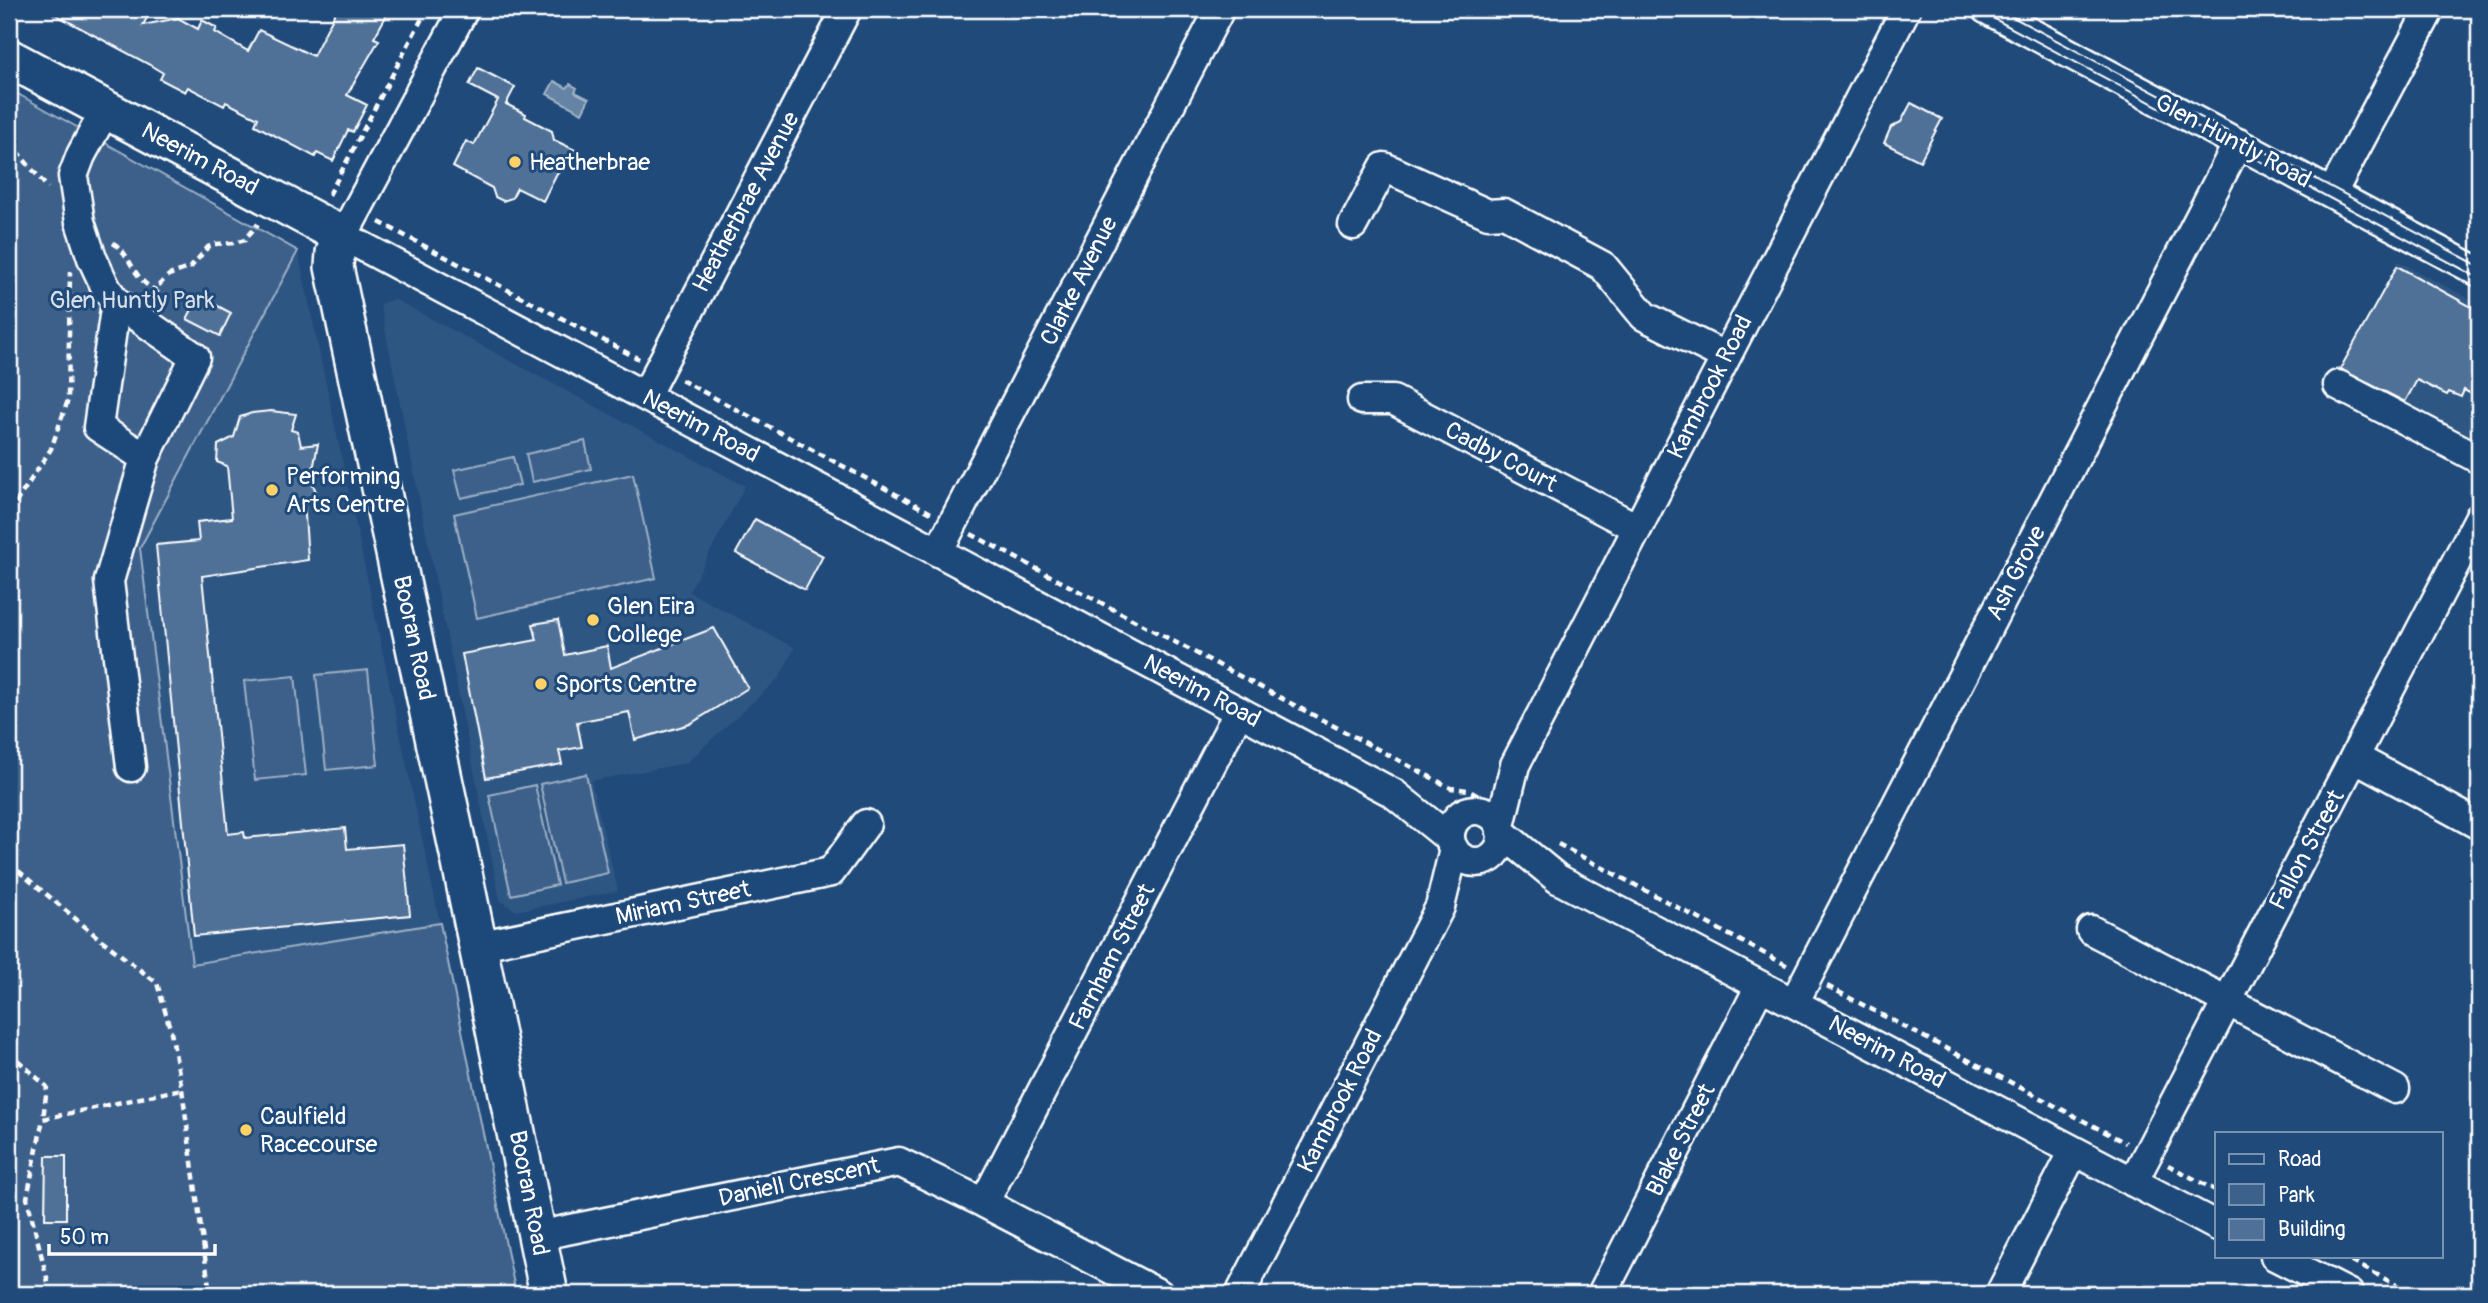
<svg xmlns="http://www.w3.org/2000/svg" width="2488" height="1303" font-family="Pangolin,sans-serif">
	<rect width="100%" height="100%" fill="#1f4a7a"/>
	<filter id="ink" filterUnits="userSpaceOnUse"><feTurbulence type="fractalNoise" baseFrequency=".0143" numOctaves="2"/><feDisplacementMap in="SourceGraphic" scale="14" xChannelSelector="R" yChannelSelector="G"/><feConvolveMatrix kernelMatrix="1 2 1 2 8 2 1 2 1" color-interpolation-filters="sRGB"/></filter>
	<g filter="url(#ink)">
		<!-- built -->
		<path fill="#2e5683" d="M298 251 440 923 192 965 139 548Z
			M2398 261 2479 304V456L2333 379Z
			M394 299 745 486 689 592 795 648 779 678 686 763 591 781 618 891 516 911 500 900 380 304Z"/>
		<!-- green -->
		<path fill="#3c618b" stroke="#9eb0c5" stroke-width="2" d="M9 89 298 251 140 548 192 964 440 923 516 1294H9Z
			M585 441 591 469 532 482 526 454Z
			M513 457 520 485 461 498 454 470Z
			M633 474 656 578 477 618 454 514Z
			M368 670 378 765 326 770 316 675Z
			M295 676 306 775 255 780 244 681Z
			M586 774 608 873 562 883 540 784Z
			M535 785 557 885 511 895 489 795Z"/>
		<!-- water -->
		<path fill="#6583a4" stroke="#a3b5c8" stroke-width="2" d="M554 81 567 88 570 84 577 88 575 92 589 99 582 113 547 94Z"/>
		<!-- building -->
		<path fill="#507197" stroke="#fff" stroke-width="2" d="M45 9H152L143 25 178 18 198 29 202 20 217 28 215 32 248 51 259 30 313 56 337 9H390L374 38 379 40 347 95 367 105 353 132 348 130 333 161 317 153 315 157 255 125 258 118 226 102 224 106 188 87 185 92 160 79 163 73 150 65Z
			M478 68 515 87 506 104 526 114 525 117 552 131 554 140 575 150 577 159 573 166 557 173 543 201 517 188 512 198 503 201 495 197 492 188 453 167 466 141 474 145 498 100 469 85Z
			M1911 103 1942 119 1920 161 1884 143 1891 127 1901 122Z
			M2397 266 2479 311V398L2464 390 2461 397 2449 392 2447 395 2417 380 2405 402 2340 369Z
			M199 296 231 313 220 336 187 319Z
			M271 411 296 414 291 430 298 432 301 446 318 444 311 480 320 501 304 500 308 560 202 576 228 834 244 832 245 838 345 828 347 849 403 844 410 915 194 936 156 545 199 541 197 522 232 518 227 466 217 462 218 445 234 437 240 417 252 413Z
			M755 519 823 556 805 590 736 553Z
			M558 620 565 655 607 646 611 668 714 628 748 688 690 724 635 740 629 712 577 722 582 747 559 751 562 764 486 778 462 654 537 640 533 624Z
			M46 1156H66V1219H45Z"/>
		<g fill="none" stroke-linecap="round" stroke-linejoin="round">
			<defs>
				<path id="minor" d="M464 9 343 236 1393 793 1450 839
					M1986 9 2479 272
					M106 109 81 155 73 176 80 222 92 258 106 288 116 302 195 357 145 458 109 581 131 767
					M2332 193 2430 9
					M1353 225 1384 167 1488 214 1504 213 1603 266 1644 316 1726 357
					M116 302 98 427 145 458
					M2338 385 2479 459
					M645 396 847 9
					M1362 400H1393L1637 528
					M938 552 1220 9
					M2356 758 2479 825
					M1450 836a26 26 0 1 1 52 0a26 26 0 1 1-52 0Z
					M1500 826 1515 765 1906 9
					M1501 832 1558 879 2217 1226
					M2091 930 2395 1089
					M477 946 831 872 866 824
					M1794 1003 2238 143
					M2133 1182 2479 518
					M984 1203 1239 711
					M537 1236 899 1162 984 1203 1159 1294
					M2275 1256 2349 1294
					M1240 1294 1440 907 1454 849
					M1602 1294 1760 986
					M2000 1294 2074 1151"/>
				<path id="major" d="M9 58 343 236 335 253 334 267 461 863 549 1294"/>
			</defs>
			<!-- minor casing -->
			<use href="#minor" stroke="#fff" stroke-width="33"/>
			<!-- major casing -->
			<use href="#major" stroke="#fff" stroke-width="42"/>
			<!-- path -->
			<path stroke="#fff" stroke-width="4.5" stroke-dasharray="7 5" stroke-linecap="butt" d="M9 142 48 188
				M329 195 427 9
				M379 222 639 359
				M113 243C132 254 131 279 157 291
				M156 297 158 286 169 275 191 267 208 247 214 244 235 243 245 240 258 224
				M681 380 933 514
				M9 513 51 449 68 400 70 271
				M971 534 1451 788 1468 790 1482 798
				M1558 844 1788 966
				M9 863 95 935 157 983 171 1032 182 1089 210 1294
				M1827 986 2126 1143
				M9 1052 47 1087 43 1119
				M2168 1165 2217 1191
				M2341 1256 2414 1294
				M9 1289 11 1294
				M51 1294 27 1198 43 1119 182 1089"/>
			<!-- minor -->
			<use href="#minor" stroke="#1f4a7a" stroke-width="28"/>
			<!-- major -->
			<use href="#major" stroke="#1f4a7a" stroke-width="37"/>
			<!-- tram -->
			<path stroke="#fff" stroke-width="2" d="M1976 9 2479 278
				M1998 9 2479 266"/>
		</g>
	</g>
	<!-- markers -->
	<g fill="#ffd166" stroke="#1f4a7a" stroke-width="2.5">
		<circle cx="515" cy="162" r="7"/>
		<circle cx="272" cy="490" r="7"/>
		<circle cx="593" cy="620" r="7"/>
		<circle cx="541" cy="684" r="7"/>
		<circle cx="246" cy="1130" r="7"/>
	</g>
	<g text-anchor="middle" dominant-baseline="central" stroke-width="6" stroke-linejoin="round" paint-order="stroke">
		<!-- street labels -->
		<g font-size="24" fill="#fff" stroke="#1f4a7a">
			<text transform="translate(2233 141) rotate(28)">Glen Huntly Road</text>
			<text transform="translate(200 159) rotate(28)">Neerim Road</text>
			<text transform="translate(746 202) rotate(-62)">Heatherbrae Avenue</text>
			<text transform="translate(1079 281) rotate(-63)">Clarke Avenue</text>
			<text transform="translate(1710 387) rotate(-63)">Kambrook Road</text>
			<text transform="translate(701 426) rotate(28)">Neerim Road</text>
			<text transform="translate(1501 457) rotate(28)">Cadby Court</text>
			<text transform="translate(2016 573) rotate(-63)">Ash Grove</text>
			<text transform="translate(414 638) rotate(78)">Booran Road</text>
			<text transform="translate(1202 691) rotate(28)">Neerim Road</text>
			<text transform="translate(2307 850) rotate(-62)">Fallon Street</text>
			<text transform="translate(683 903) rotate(-12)">Miriam Street</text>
			<text transform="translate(1112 957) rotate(-63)">Farnham Street</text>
			<text transform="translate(1887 1052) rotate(28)">Neerim Road</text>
			<text transform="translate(1340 1101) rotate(-63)">Kambrook Road</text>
			<text transform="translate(1681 1140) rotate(-63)">Blake Street</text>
			<text transform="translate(799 1182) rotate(-12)">Daniell Crescent</text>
			<text transform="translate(529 1193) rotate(79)">Booran Road</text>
		</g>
		<!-- poi labels -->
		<g font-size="24" fill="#fff" stroke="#1f4a7a" text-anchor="start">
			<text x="529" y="162">Heatherbrae</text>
			<text x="286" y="476">Performing<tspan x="286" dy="28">Arts Centre</tspan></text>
			<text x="607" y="606">Glen Eira<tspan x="607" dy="28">College</tspan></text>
			<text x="555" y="684">Sports Centre</text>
			<text x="260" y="1116">Caulfield<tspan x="260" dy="28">Racecourse</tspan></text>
		</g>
		<!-- park labels -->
		<g font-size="24" fill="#d8dfe8" stroke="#1f4a7a">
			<text x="132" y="300">Glen Huntly Park</text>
		</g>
	</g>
	<!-- margin -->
	<rect width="2488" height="1303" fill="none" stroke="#1f4a7a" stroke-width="35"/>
	<rect x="18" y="18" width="2453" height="1268" fill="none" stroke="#fff" stroke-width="2.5" filter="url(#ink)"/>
	<!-- legend -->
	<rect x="2215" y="1132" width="228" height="126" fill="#1f4a7a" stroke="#7992af" stroke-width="2"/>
	<rect x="2229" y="1154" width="35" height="10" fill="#1f4a7a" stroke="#7992af" stroke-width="2"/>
	<text x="2278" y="1166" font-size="21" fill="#ffffff">Road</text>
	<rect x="2229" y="1184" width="35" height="21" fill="#3c618b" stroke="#7992af" stroke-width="2"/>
	<text x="2278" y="1202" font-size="21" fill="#ffffff">Park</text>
	<rect x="2229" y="1219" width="35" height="21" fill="#507197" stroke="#7992af" stroke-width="2"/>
	<text x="2278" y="1236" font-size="21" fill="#ffffff">Building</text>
	<!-- scale -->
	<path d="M49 1244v10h166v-10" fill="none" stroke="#ffffff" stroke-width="3.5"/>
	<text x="60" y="1244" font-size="21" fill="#ffffff" stroke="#1f4a7a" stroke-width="5" paint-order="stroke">50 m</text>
</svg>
